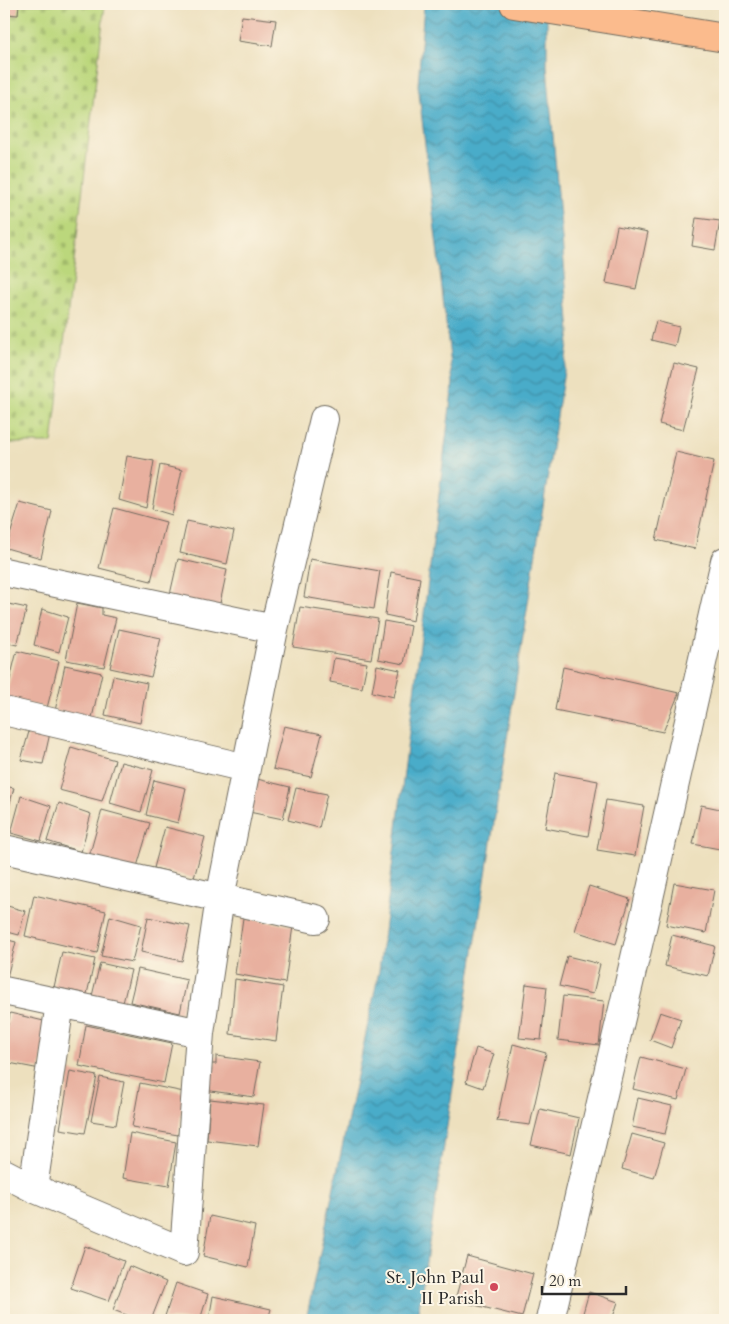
<svg xmlns="http://www.w3.org/2000/svg" width="729" height="1324" font-family="Cardo,serif">
	<defs>
		<pattern id="cemetery-stones" width="16" height="16" patternUnits="userSpaceOnUse" patternTransform="scale(1.25)"><rect width="16" height="16" fill="#bbd77c"/><path d="M2 7V4a2 2 0 0 1 4 0v3zM10 15v-3a2 2 0 0 1 4 0v3z" fill="#a1b96b"/></pattern>
		<pattern id="water-waves" width="16" height="10" patternUnits="userSpaceOnUse" patternTransform="scale(1.25)"><rect width="16" height="10" fill="#49acc9"/><path d="M0 5q4-4 8 0t8 0" fill="none" stroke="#3d8ca3"/></pattern>
	</defs>
	<rect width="100%" height="100%" fill="#fcf5e5"/>
	<filter id="ink" filterUnits="userSpaceOnUse"><feTurbulence type="fractalNoise" baseFrequency=".02" numOctaves="2"/><feDisplacementMap in="SourceGraphic" scale="10" xChannelSelector="R" yChannelSelector="G"/><feConvolveMatrix kernelMatrix="1 2 1 2 8 2 1 2 1" color-interpolation-filters="sRGB"/></filter>
	<filter id="wash" filterUnits="userSpaceOnUse"><feTurbulence type="fractalNoise" baseFrequency=".0096" numOctaves="4" result="noise"/><feDisplacementMap in="SourceGraphic" scale="20" xChannelSelector="R" yChannelSelector="G"/><feGaussianBlur stdDeviation="1.12" result="paint"/><feColorMatrix in="noise" values="0 0 0 0 0 0 0 0 0 0 0 0 0 0 0 0 0 1.4 0 .05"/><feComposite in="paint" operator="in"/></filter>
	<g filter="url(#wash)">
		<rect width="100%" height="100%" fill="#ede0be"/>
		<!-- cemetery -->
		<path fill="url(#cemetery-stones)" stroke="#738154" d="M4 4H105L52 443H4Z"/>
		<!-- water -->
		<path fill="url(#water-waves)" stroke="#3a6c7a" d="M424 4H547V66L570 332 417 1320H306L379 971 453 383 418 85Z"/>
		<g id="blocks">
			<!-- building -->
			<path fill="#e8b09f" d="M4 4H19L18 15 4 14Z
				M242 16 276 20 272 46 238 41Z
				M696 218 720 221 715 250 692 246Z
				M617 226 648 232 636 289 606 283Z
				M656 321 679 327 675 346 651 340Z
				M674 363 699 369 683 430 659 424Z
				M676 452 714 461 695 549 656 540Z
				M127 456 154 461 146 508 119 500Z
				M160 465 182 470 172 515 152 509Z
				M20 503 52 511 41 558 6 548Z
				M114 508 166 522 151 581 99 568Z
				M187 521 234 531 227 564 180 553Z
				M178 559 227 570 219 608 169 599Z
				M310 559 380 571 374 609 304 597Z
				M391 572 420 578 413 621 385 615Z
				M4 603 27 608 17 645 4 642Z
				M77 603 102 608V615L116 618 104 667 66 660Z
				M300 607 378 619 371 659 293 647Z
				M42 609 68 617 59 652 34 645Z
				M384 621 411 626 404 664 378 659Z
				M119 629 161 638 151 677 110 668Z
				M17 651 59 661 47 708 5 699Z
				M334 658 367 663 362 688 330 682Z
				M65 665 102 673 92 718 55 711Z
				M377 665 400 670 394 697 372 692Z
				M563 667 679 693 663 732 555 710Z
				M113 676 147 683 140 723 105 715Z
				M284 726 322 734 311 777 273 769Z
				M30 728 50 733 43 764 21 760Z
				M71 747 115 760 102 801 59 790Z
				M121 762 153 770 141 812 110 803Z
				M555 773 598 781 588 836 545 828Z
				M257 779 290 787 283 819 249 812Z
				M154 780 186 788 178 823 146 815Z
				M4 786 14 788 4 825Z
				M296 788 327 794 319 828 288 820Z
				M21 796 51 806 41 841 11 833Z
				M606 800 644 806 635 856 597 850Z
				M59 803 91 814 81 852 47 841Z
				M701 805 725 810V850L693 844Z
				M102 810 150 823 136 870 89 857Z
				M165 827 205 837 194 878 154 868Z
				M674 883 714 890 706 933 666 925Z
				M589 886 630 899 616 944 575 931Z
				M34 895 106 911 97 953 25 936Z
				M4 905 25 911 19 935 4 931Z
				M110 916 141 925 132 962 101 956Z
				M148 917 190 926 182 961 141 952Z
				M243 918 293 926 285 983 235 974Z
				M672 935 715 946 708 976 665 966Z
				M4 939 16 942 7 977 4 976Z
				M62 952 95 959 87 994 54 987Z
				M567 956 600 964 593 994 559 986Z
				M100 963 131 970 123 1003 92 996Z
				M138 969 187 980 180 1013 130 1002Z
				M235 979 283 987 276 1041 230 1034Z
				M526 984 547 987 541 1040 519 1038Z
				M563 996 604 1001 599 1045 558 1040Z
				M660 1012 681 1019 671 1048 650 1040Z
				M10 1013 48 1022 40 1069 4 1062V1045Z
				M86 1025 172 1043 164 1083 79 1066Z
				M513 1044 546 1053 530 1125 497 1121Z
				M476 1048 494 1054 483 1088 466 1082Z
				M216 1056 260 1062 254 1097 204 1090 209 1064H216Z
				M641 1057 686 1069 678 1100 633 1089Z
				M70 1071 97 1076 85 1133 60 1129Z
				M100 1077 124 1082 116 1125 91 1121Z
				M140 1083 184 1092 178 1135 132 1127Z
				M638 1098 672 1106 665 1134 632 1127Z
				M210 1099 264 1105 258 1146 207 1140Z
				M540 1109 579 1118 571 1154 531 1145Z
				M130 1133 176 1142 169 1186 123 1178Z
				M632 1134 664 1143 654 1178 622 1169Z
				M210 1216 255 1226 248 1267 203 1256Z
				M85 1246 124 1261 109 1301 71 1288Z
				M467 1256 533 1274 522 1317 455 1300Z
				M129 1266 166 1282 151 1320H140L113 1310Z
				M176 1283 208 1294 200 1320 164 1319Z
				M589 1292 618 1302 612 1320H581Z
				M213 1296 271 1309 268 1320H209Z"/>
		</g>
	</g>
	<g filter="url(#ink)">
		<use href="#blocks" fill-opacity="0" stroke="#6f6a5e" stroke-width="1"/>
		<g fill="none" stroke-linecap="round" stroke-linejoin="round">
			<defs>
				<path id="minor" d="M4 572 274 629
					M4 711 246 768
					M4 849 220 898 200 1033 184 1252 33 1188 4 1173
					M316 919 220 898 274 629 324 419
					M4 991 200 1033
					M33 1188 60 1003
					M550 1320 650 894 725 561"/>
				<path id="major" d="M514 4 725 38"/>
			</defs>
			<!-- minor casing -->
			<use href="#minor" stroke="#6f6a5e" stroke-width="30"/>
			<!-- major casing -->
			<use href="#major" stroke="#6f6a5e" stroke-width="30"/>
			<!-- minor -->
			<use href="#minor" stroke="#fff" stroke-width="28"/>
			<!-- major -->
			<use href="#major" stroke="#fbbb8d" stroke-width="28"/>
		</g>
	</g>
	<!-- markers -->
	<circle fill="#d1495b" stroke="#fcf5e5" stroke-width="2" cx="494" cy="1287" r="5"/>
	<g text-anchor="middle" dominant-baseline="central" stroke-width="4" stroke-linejoin="round" paint-order="stroke">
		<!-- poi labels -->
		<g font-size="18" fill="#2b2b2b" stroke="#fcf5e5" text-anchor="end">
			<text x="484" y="1277">St. John Paul<tspan x="484" dy="21">II Parish</tspan></text>
		</g>
	</g>
	<!-- margin -->
	<rect width="729" height="1324" fill="none" stroke="#fcf5e5" stroke-width="20"/>
	<!-- scale -->
	<path d="M542 1286v8h84v-8" fill="none" stroke="#2b2b2b" stroke-width="2.5"/>
	<text x="549" y="1286" font-size="15" fill="#2b2b2b" stroke="#fcf5e5" stroke-width="4" paint-order="stroke">20 m</text>
</svg>
